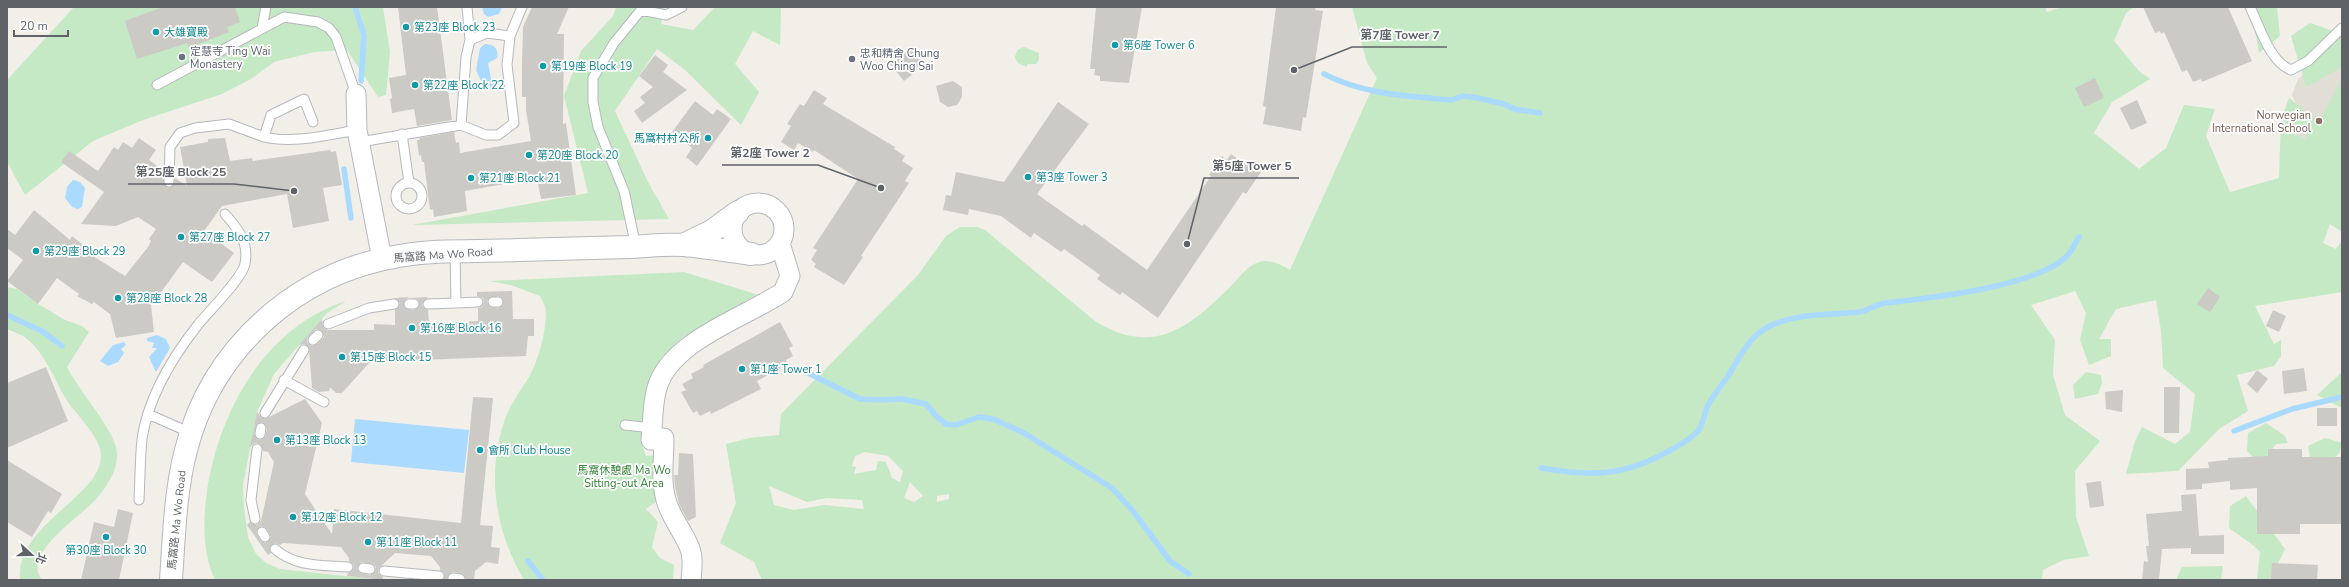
<svg xmlns="http://www.w3.org/2000/svg" width="2349" height="587" font-family="'Nunito Sans','Noto Sans TC',sans-serif">
	<rect width="100%" height="100%" fill="#f1efe8"/>
	<!-- education -->
	<path fill="#e1ded6" d="M2342 41V175L2301 151 2296 134 2298 108 2292 95 2298 79Z"/>
	<!-- green -->
	<path fill="#c5e8c5" fill-rule="evenodd" d="M74 7H383L390 52 386 95 378 97 347 50 315 52 274 62 251 79 222 94 143 120 93 141 25 195 7 162V80Z
		M616 7H665L661 24 693 30 715 7H781L780 45 753 31 735 64 759 92 741 125 684 69 657 49 615 111 648 182 669 219 412 225 588 193 564 96 581 51 613 16Z
		M1352 7H2046V12L2063 7H2134L2126 13 2114 41 2139 71 2150 79 2112 102 2094 133 2139 169 2166 148 2184 105 2215 109 2206 136 2230 192 2279 178 2281 119 2289 98 2319 122 2342 78V232L2330 224 2323 243 2336 249 2342 241V292L2255 306 2274 344 2281 340V356L2274 366 2237 375 2248 411 2219 429 2178 471 2126 474 2135 441 2142 427 2175 444 2190 432 2195 394 2163 368 2161 331 2156 300 2116 309 2099 339H2111V356L2089 365 2080 340 2086 313 2075 291 2031 305 2055 340 2053 375 2065 415 2100 441 2075 471 2076 517 2089 556 2063 560 2043 570 2042 580H762L754 562 720 543 736 503 726 444 749 438 779 435 781 414 918 275 946 236 960 227H977L985 230 1095 321C1155 358 1191 326 1233 284 1241 275 1251 262 1264 261 1274 261 1282 265 1290 270L1377 78 1367 63ZM2289 124 2307 128 2306 139 2286 131ZM865 452 888 456 903 471 900 482 892 478 886 462 878 461 876 470 854 474 856 467 852 466 855 456ZM910 482 923 496 914 502 904 498ZM769 486 807 502 827 498 862 500 864 509 824 505 794 510 774 505ZM949 494V499L937 502V496Z
		M2251 7H2277L2280 36 2259 53Z
		M2310 23 2342 34V67L2306 87 2291 36Z
		M1024 47 1039 53V60L1036 64H1028L1026 67 1018 63 1015 58C1016 51 1018 49 1024 47Z
		M684 272 762 296 683 337 661 358 646 388 642 444 646 456 655 455 660 499 646 509 658 522 652 547 660 558 674 565 673 580H524C495 531 486 474 505 419 511 403 520 391 529 377 538 362 549 324 545 306 544 303 541 299 540 296L511 285 490 281Z
		M7 287 17 289 38 304 65 320 82 326 89 332 67 367C78 390 116 431 117 453 118 471 106 489 94 501 79 518 21 554 42 580H20C15 521 111 494 100 449 96 433 75 413 66 399 54 379 45 353 26 338 21 334 13 332 7 329Z
		M346 301 327 313 274 374 257 412 243 485 244 509 248 537 256 554 266 563 280 569 382 580H215C202 551 203 522 207 491 219 411 265 327 346 301Z
		M2086 372 2101 375 2102 383 2098 394 2075 399 2073 385Z
		M2342 372V408L2317 395Z
		M2266 423 2285 436 2288 443 2276 444 2261 464 2247 451 2248 433Z
		M2325 438 2342 443 2340 452 2331 462 2311 461 2308 446Z
		M2246 496 2285 549 2270 580H2257L2260 552 2254 546 2229 528 2230 506Z
		M2223 566 2221 580H2176L2182 567Z"/>
	<!-- water -->
	<path fill="#aadaff" d="M482 7H502L499 14 488 17 484 14Z
		M485 44C494 44 499 49 497 58L488 63 491 79 498 82V88L491 90 490 85 481 81 476 70 480 48Z
		M73 180 80 182 85 188 82 207 78 209 72 207 65 198 67 187Z
		M157 335 166 339 170 348 156 372 149 357 157 348H152L154 343 147 341V338Z
		M124 342 126 345 121 349 124 353 118 362 108 366 100 361 113 345Z
		M355 419 469 430 464 473 351 462Z"/>
	<g fill="none" stroke-linecap="round" stroke-linejoin="round">
		<!-- stream -->
		<path stroke="#aadaff" stroke-width="5.5" d="M355 7 364 35 361 81
			M1324 74C1365 95 1407 96 1452 100L1462 96 1473 97 1504 104 1514 109 1540 113
			M344 169 351 218
			M7 315 42 331 62 346
			M808 373 860 399 878 400 902 399 926 404 936 416 946 424 956 425 979 417 993 419 1024 433 1112 488 1133 511 1170 561 1189 574
			M2234 431 2292 409 2342 397
			M1541 468C1592 477 1624 476 1669 451 1678 446 1691 439 1698 431 1703 425 1704 413 1708 405 1714 394 1721 386 1728 376 1740 357 1749 335 1772 325 1799 313 1830 315 1859 312 1868 311 1876 304 1886 303 1930 298 2036 287 2067 256 2072 251 2075 243 2079 237
			M528 561 543 580"/>
	</g>
	<!-- building -->
	<path fill="#cccac5" fill-rule="evenodd" d="M163 7H235L240 22 227 27 229 32 189 48 187 43 137 59 125 21Z
		M398 7H437L452 120 417 126 414 109 392 113 390 99 392 98 389 78 406 75Z
		M532 7H569L557 34H564L563 124 566 123 576 195 541 199 537 178 465 191 467 211 434 217 433 209 430 210 424 162H422L421 155 419 156 417 140H420L419 138 454 132 456 143 459 142 460 153 531 141 526 110V97H522V63L523 27Z
		M1096 7H1142L1129 83 1100 81V76L1094 75 1095 69H1090Z
		M1276 7H1316L1315 10 1323 11 1306 118 1303 117 1301 131 1263 124 1266 107 1263 106Z
		M2143 7H2228L2252 61 2202 82 2201 79 2193 82 2187 70 2182 72 2164 32 2161 34 2160 31 2155 33Z
		M910 48 924 65 904 81 890 64Z
		M655 55 668 65 663 72 687 90 642 123 634 111 645 103 640 97 653 87 639 76Z
		M2095 78 2104 98 2084 107 2075 88Z
		M953 81 962 87V97L957 105 948 107 940 102 936 86Z
		M814 90 827 98 823 104 895 147 894 149 905 156 902 161 913 168 905 181 909 183 861 256 863 257 844 285 814 267 816 264 811 260 817 250 813 248 858 179 814 150 813 152 798 143 794 150 781 142 791 126 787 124 800 104 804 106Z
		M2137 100 2147 123 2131 130 2120 108Z
		M695 101 713 115 717 109 731 119 697 166 686 157 692 148 672 132Z
		M1058 102 1089 124 1037 194 1082 226 1084 224 1147 270 1211 176 1209 175 1222 156 1227 160 1231 154 1248 166 1250 164 1261 172 1246 194 1243 192 1158 318 1122 292 1120 295 1097 279 1100 275 1064 249 1061 252 1034 233 1031 238 1001 216 969 209 968 215 943 210 946 195 951 196 956 172 1004 182Z
		M139 138 156 150 149 160 163 170 164 184 168 188 174 185 175 178 187 186 180 147 208 142V139L225 138 230 161 252 158 253 161 330 150 331 152 336 151 342 185 323 188 329 221 293 228 287 194 222 206 204 231 234 253 212 282 183 262 151 306 154 332 116 338 110 314 94 302 92 304 77 296 79 294 57 278 38 304 7 281 23 260 7 248V229L15 235 34 210 70 240 72 236 87 248 85 251 125 276 148 247 151 241 149 239 156 229 138 217 116 226 81 224 104 192 61 162 69 151 98 171 114 147 118 150 123 142 132 148Z
		M2208 288 2220 297 2210 312 2197 304Z
		M512 291 513 319H534V336H528L526 356 370 362 342 393H336L330 387 329 391 319 392 312 388 309 348 305 344 299 345 322 319 323 327 327 330H374V324L395 325V310L400 303 394 298 409 297 404 301V307L406 309 414 310 419 307V301L417 299 409 298 428 297 422 304 423 307 428 310 429 323 478 321V308L482 307 484 302 483 298 477 296V292ZM498 296 503 299V305L498 308 490 307 487 302 488 299ZM316 329 322 331 324 337 317 344 311 346 307 342V338Z
		M2273 310 2286 316 2279 332 2266 326Z
		M780 322 793 346 789 348 793 356 786 360 787 362 780 365 781 368 757 381 761 389 711 414 710 411 700 416 697 411 693 413 681 392 686 390 682 384 693 378 691 374 704 367 703 365Z
		M46 367 68 421 7 448V383Z
		M2304 368 2307 391 2284 394 2282 371Z
		M2257 370 2268 379 2257 393 2247 384Z
		M2164 387H2180L2179 433H2164Z
		M2123 390 2122 412 2106 409 2105 392Z
		M473 397 493 398 480 525 493 526 491 547 500 548 498 564 486 562 475 571 474 580H466L463 574 454 572 449 574 447 580H443L444 573 440 570V567L431 556 395 553 379 568 378 573 383 577V580L347 576 348 573 353 570 354 565 349 561V558L341 547 283 543 280 545 275 543 270 546 271 553 268 555 247 525 250 522 257 525 261 521 274 462 268 452 263 451 260 444 255 443 250 447 257 412 262 418H267L305 399 322 423 305 494 332 534 334 509 461 523ZM262 422 265 424 267 429 265 437 259 440 256 438 254 433 256 425ZM259 527 262 526 267 529 271 537 268 542 265 543 260 540 256 532ZM361 562 373 564 376 567 375 572 370 575 360 573 357 568Z
		M2317 408H2337V426H2317Z
		M2268 449H2302V457H2342V524H2300V534H2257V488L2230 490V481L2202 484V489L2186 490V469L2209 468 2208 462 2228 460V458L2268 456Z
		M679 453 693 454 696 517 688 521 679 504 675 486 674 475H678Z
		M7 460 62 494 51 513 48 511 32 537 7 522Z
		M2101 481 2104 506 2090 508 2086 483Z
		M2196 494 2199 536 2224 535V554H2191V548L2162 549 2159 580H2142L2144 561 2148 562 2146 546H2149L2146 514 2182 511 2181 495Z
		M118 509 133 513 119 580H81L94 522 114 527Z
		M2272 563 2318 565 2317 580H2271Z"/>
	<g fill="none" stroke-linecap="round" stroke-linejoin="round">
		<defs>
			<path id="service" d="M467 7 470 40
				M2250 7C2260 27 2269 61 2291 70L2308 61 2342 28
				M262 28 266 7
				M510 36 522 7
				M157 85 284 17 318 22 329 28 336 37 356 94
				M313 122 304 99 271 115 264 137C293 144 328 135 357 130
				M402 134 409 183
				M360 142 461 125 486 135H498L514 123 507 65 510 36 487 33 470 40 466 57 461 125
				M169 182 170 147 180 133 195 128 229 124 264 137
				M396 196a13 13 0 1 1 26 0a13 13 0 1 1-26 0Z
				M636 247 624 191 598 127 593 102V78L614 43 641 10 666 15 682 7
				M493 302H498
				M456 303 478 302
				M409 304H414
				M428 304 456 303 455 252
				M328 324 369 308 394 304
				M313 340 318 335
				M284 380 324 402
				M265 413 304 350
				M148 414 191 433
				M625 425 652 428
				M260 434 261 428
				M139 500C140 480 140 459 142 439 148 398 172 358 197 326 208 312 242 279 245 264 249 242 239 230 225 214
				M255 519 251 500 257 449
				M262 532 265 537
				M275 549C295 567 322 565 348 567
				M363 568 370 569
				M384 571 439 576
				M453 578 460 579"/>
			<path id="minor" d="M356 94 357 130 382 259
				M732 229a26 26 0 1 1 52 0a26 26 0 1 1-52 0Z
				M691 580C692 568 694 555 688 544 681 529 672 518 667 503 660 482 664 460 664 438L651 440C653 423 652 405 657 388 670 341 744 318 783 292L790 276 780 243"/>
			<path id="tertiary" d="M683 245 712 231 738 212
				M171 580C174 537 175 492 186 450 212 348 296 273 399 256 437 249 479 252 518 250 555 249 592 248 629 247 647 246 666 244 684 245 706 247 729 251 751 254"/>
		</defs>
		<!-- service casing -->
		<use href="#service" stroke="#b5b8bc" stroke-width="11"/>
		<!-- minor casing -->
		<use href="#minor" stroke="#b5b8bc" stroke-width="21"/>
		<!-- tertiary casing -->
		<use href="#tertiary" stroke="#b5b8bc" stroke-width="24"/>
		<!-- service -->
		<use href="#service" stroke="#fff" stroke-width="9"/>
		<!-- minor -->
		<use href="#minor" stroke="#fff" stroke-width="19"/>
		<!-- tertiary -->
		<use href="#tertiary" stroke="#fff" stroke-width="22"/>
	</g>
	<!-- markers -->
	<g fill="#0f9aa8" stroke="#fff" stroke-width="1.5">
		<circle cx="406" cy="27" r="4"/>
		<circle cx="156" cy="32" r="4"/>
		<circle cx="1115" cy="45" r="4"/>
		<circle cx="543" cy="66" r="4"/>
		<circle cx="415" cy="85" r="4"/>
		<circle cx="708" cy="138" r="4"/>
		<circle cx="529" cy="155" r="4"/>
		<circle cx="1028" cy="177" r="4"/>
		<circle cx="471" cy="178" r="4"/>
		<circle cx="181" cy="237" r="4"/>
		<circle cx="36" cy="251" r="4"/>
		<circle cx="118" cy="298" r="4"/>
		<circle cx="412" cy="328" r="4"/>
		<circle cx="342" cy="357" r="4"/>
		<circle cx="742" cy="369" r="4"/>
		<circle cx="277" cy="440" r="4"/>
		<circle cx="480" cy="450" r="4"/>
		<circle cx="293" cy="517" r="4"/>
		<circle cx="106" cy="537" r="4"/>
		<circle cx="368" cy="542" r="4"/>
	</g>
	<g fill="#6b7280" stroke="#fff" stroke-width="1.5">
		<circle cx="182" cy="57" r="4"/>
		<circle cx="852" cy="59" r="4"/>
	</g>
	<circle fill="#8d6e63" stroke="#fff" stroke-width="1.5" cx="2319" cy="121" r="4"/>
	<g text-anchor="middle" dominant-baseline="central" stroke-width="3.5" stroke-linejoin="round" paint-order="stroke">
		<!-- culture labels -->
		<g font-size="11" fill="#0d838f" stroke="#fff" text-anchor="start">
			<text x="414" y="27">第23座 Block 23</text>
			<text x="164" y="32">大雄寶殿</text>
			<text x="1123" y="45">第6座 Tower 6</text>
			<text x="551" y="66">第19座 Block 19</text>
			<text x="423" y="85">第22座 Block 22</text>
			<text x="700" y="138" text-anchor="end">馬窩村村公所</text>
			<text x="537" y="155">第20座 Block 20</text>
			<text x="1036" y="177">第3座 Tower 3</text>
			<text x="479" y="178">第21座 Block 21</text>
			<text x="189" y="237">第27座 Block 27</text>
			<text x="44" y="251">第29座 Block 29</text>
			<text x="126" y="298">第28座 Block 28</text>
			<text x="420" y="328">第16座 Block 16</text>
			<text x="350" y="357">第15座 Block 15</text>
			<text x="750" y="369">第1座 Tower 1</text>
			<text x="285" y="440">第13座 Block 13</text>
			<text x="488" y="450">會所 Club House</text>
			<text x="301" y="517">第12座 Block 12</text>
			<text x="376" y="542">第11座 Block 11</text>
			<text x="106" y="550" text-anchor="middle">第30座 Block 30</text>
		</g>
		<!-- worship labels -->
		<g font-size="11" fill="#5b616d" stroke="#fff" text-anchor="start">
			<text x="190" y="51">定慧寺 Ting Wai<tspan x="190" dy="13">Monastery</tspan></text>
			<text x="860" y="53">忠和精舍 Chung<tspan x="860" dy="13">Woo Ching Sai</tspan></text>
		</g>
		<!-- education labels -->
		<g font-size="11" fill="#785e54" stroke="#fff" text-anchor="end">
			<text x="2311" y="115">Norwegian<tspan x="2311" dy="13">International School</tspan></text>
		</g>
		<!-- street labels -->
		<g font-size="11" fill="#5f6368" stroke="#fff">
			<text transform="translate(443 255) rotate(-4)">馬窩路 Ma Wo Road</text>
			<text transform="translate(177 520) rotate(-84)">馬窩路 Ma Wo Road</text>
		</g>
		<!-- park labels -->
		<g font-size="11" fill="#348238" stroke="#fff">
			<text x="624" y="470">馬窩休憩處 Ma Wo<tspan x="624" dy="13">Sitting-out Area</tspan></text>
		</g>
	</g>
	<!-- callouts -->
	<path fill="none" stroke="#5f6368" stroke-width="1.5" d="M1294 70L1352 47H1447M881 188L818 165H722M1187 244L1204 178H1299M294 191L234 184H128"/>
	<g fill="#5f6368" stroke="#fff" stroke-width="1.5">
		<circle cx="1294" cy="70" r="4"/>
		<circle cx="881" cy="188" r="4"/>
		<circle cx="1187" cy="244" r="4"/>
		<circle cx="294" cy="191" r="4"/>
	</g>
	<g font-size="12" text-anchor="middle" font-weight="bold" fill="#5f6368" stroke="#fff" stroke-width="3.5" stroke-linejoin="round" paint-order="stroke">
		<text x="1400" y="39">第7座 Tower 7</text>
		<text x="770" y="157">第2座 Tower 2</text>
		<text x="1252" y="170">第5座 Tower 5</text>
		<text x="181" y="176">第25座 Block 25</text>
	</g>
	<!-- border -->
	<rect width="2349" height="587" fill="none" stroke="#5f6368" stroke-width="16"/>
	<!-- north arrow -->
	<g transform="translate(32 555) rotate(111)" stroke="#ffffff" stroke-width="3" paint-order="stroke">
	<path d="M0-3L7 15L0 10L-7 15Z" fill="#5f6368"/>
	<text y="-6" font-size="11" font-weight="bold" text-anchor="middle" fill="#5f6368">北</text>
	</g>
	<!-- scale -->
	<path d="M14 30v6h54v-6" fill="none" stroke="#5f6368" stroke-width="2"/>
	<text x="20" y="30" font-size="12" fill="#5f6368" stroke="#ffffff" stroke-width="3" paint-order="stroke">20 m</text>
</svg>
